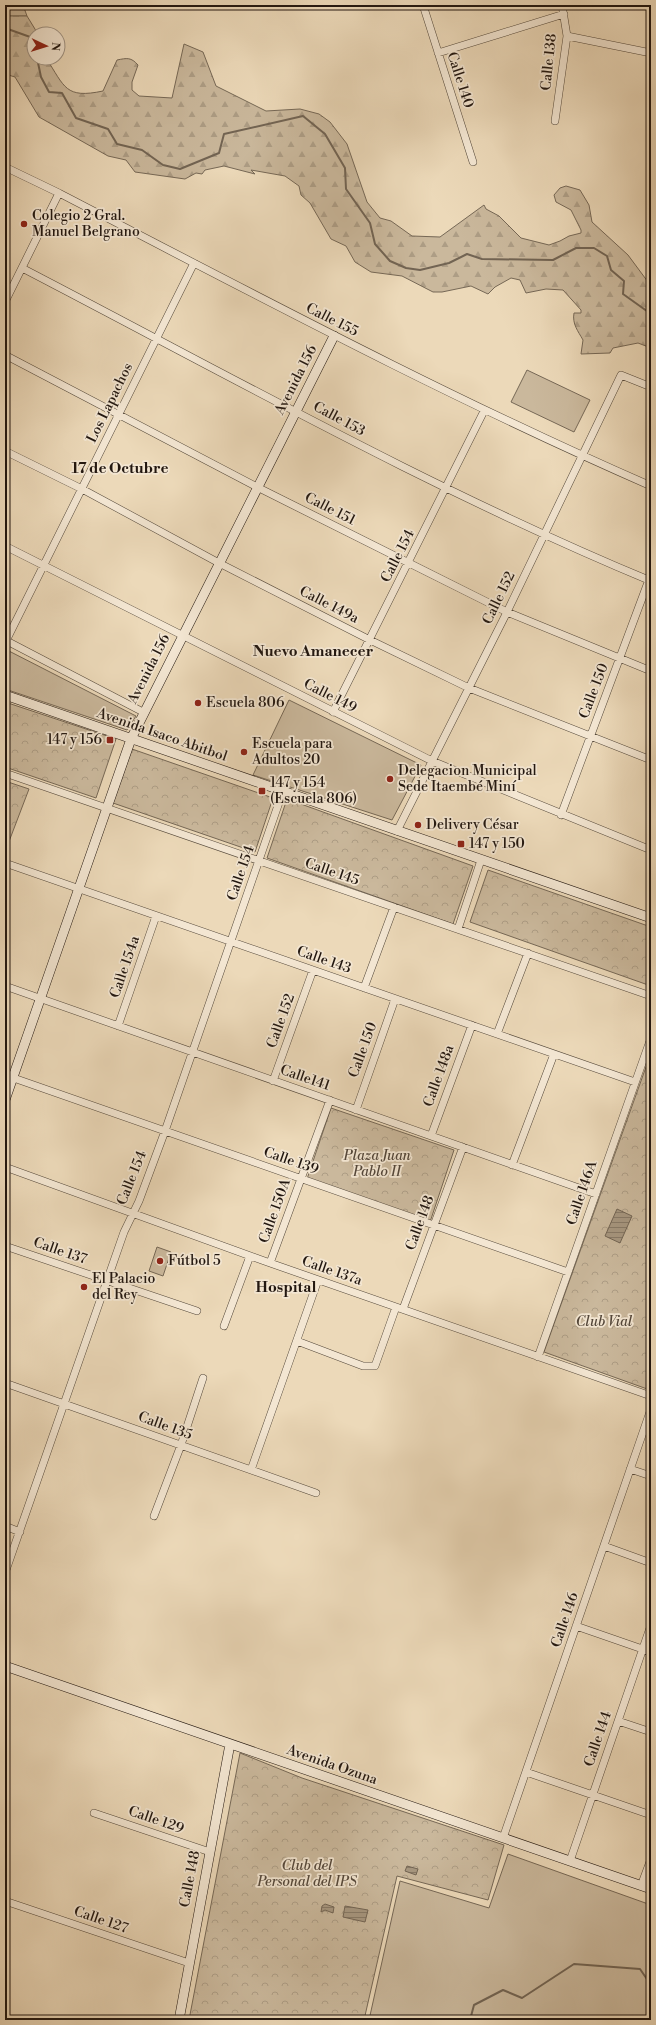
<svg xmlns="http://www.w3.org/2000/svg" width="656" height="2025" font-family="'Libre Bodoni',serif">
  <defs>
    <pattern id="forest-firs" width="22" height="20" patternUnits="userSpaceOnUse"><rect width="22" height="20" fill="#cab89c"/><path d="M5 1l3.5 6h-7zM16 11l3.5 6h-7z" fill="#ad9d85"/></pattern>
    <pattern id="park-crowns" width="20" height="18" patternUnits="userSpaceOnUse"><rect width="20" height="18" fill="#cab89c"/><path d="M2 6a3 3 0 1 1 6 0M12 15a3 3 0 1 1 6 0" fill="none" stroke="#ad9d85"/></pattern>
    <pattern id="water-rules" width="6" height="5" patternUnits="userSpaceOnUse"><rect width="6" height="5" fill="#a79780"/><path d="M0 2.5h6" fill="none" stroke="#887a67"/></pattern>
  </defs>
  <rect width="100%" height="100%" fill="#ecd9b9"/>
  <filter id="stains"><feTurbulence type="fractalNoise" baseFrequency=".005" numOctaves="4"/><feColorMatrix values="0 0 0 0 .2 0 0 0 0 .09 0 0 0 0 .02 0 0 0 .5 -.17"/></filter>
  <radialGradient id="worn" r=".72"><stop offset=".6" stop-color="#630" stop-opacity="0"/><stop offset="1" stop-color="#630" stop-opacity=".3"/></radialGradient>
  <path fill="#cab89c" stroke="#766856" d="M 5,5 L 23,5 L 27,16 L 5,16 Z
    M 527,370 L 590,400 L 574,432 L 511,402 Z
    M 5,649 L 136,716 L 127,730 L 5,689 Z
    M 289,700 L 421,765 L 392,820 L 253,775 Z
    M 157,1247 L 171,1252 L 163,1276 L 149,1271 Z
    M 508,1854 L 651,1905 L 651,2020 L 369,2020 L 400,1881 L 489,1908 Z"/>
  <path fill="url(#forest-firs)" stroke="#766856" d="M 5,16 L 27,16 L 38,34 L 34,34 L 34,58 L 46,58 C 65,87 65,99 103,91 L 117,60 C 127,58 131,57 138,65 L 132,82 L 132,90 L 139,96 L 172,98 L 184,44 L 203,52 L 216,86 L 266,111 L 300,109 L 319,114 L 330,122 L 347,144 L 367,202 L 380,218 L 391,221 L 412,236 L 440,237 L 484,205 L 486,209 L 499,216 L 521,238 L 549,245 L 560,241 L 569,236 L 581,233 L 581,230 L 571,210 L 556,202 L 554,195 L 560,188 L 566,186 L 580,190 L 589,205 L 592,222 L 628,255 L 651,286 L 651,348 L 638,343 L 613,348 L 610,353 L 581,354 L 583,340 C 578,331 572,324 574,313 L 581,313 L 581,310 L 563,290 L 546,289 L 526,293 L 520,280 L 511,278 L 495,287 L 488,294 L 471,286 L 442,292 L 433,292 L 402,276 L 371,272 L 355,262 L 346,246 L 331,239 L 310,203 L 301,195 L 299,186 L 285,176 L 251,170 L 255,174 L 224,166 L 205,170 L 202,174 L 196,173 L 185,179 L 135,172 L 126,160 L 108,156 L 39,117 L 15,77 L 5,74 Z"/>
  <path fill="url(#park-crowns)" stroke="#766856" d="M 5,702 L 116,739 L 96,798 L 5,767 Z
    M 132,749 L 273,798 L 255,852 L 113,803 Z
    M 5,781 L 29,789 L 5,852 Z
    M 287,799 L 473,866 L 453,924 L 267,858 Z
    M 488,870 L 651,927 L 651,986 L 470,922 Z
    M 651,1053 L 651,1385 L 650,1390 L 544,1352 Z
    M 331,1108 L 454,1150 L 430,1222 L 307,1179 Z
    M 240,1753 L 302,1778 L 504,1845 L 488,1900 L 397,1876 L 364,2020 L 189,2020 Z"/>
  <path fill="url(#water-rules)" stroke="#726453" d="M 617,1209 L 632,1216 L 620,1243 L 605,1236 Z
    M 407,1866 L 418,1869 L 416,1875 L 405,1871 Z
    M 325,1904 L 334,1907 L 333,1913 L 325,1910 L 321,1912 L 322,1906 Z
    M 345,1906 L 368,1910 L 365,1922 L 343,1917 Z"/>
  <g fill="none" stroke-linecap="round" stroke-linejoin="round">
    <path stroke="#726453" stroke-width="2" d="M 5,28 L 33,38 L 34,43
      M 37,58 L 41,77 L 49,92 L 62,93 L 76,118 L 108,129 L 117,144 L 142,150 L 163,165 L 180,169 L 219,153 L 224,134 L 303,116 L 325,134 L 345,168 L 346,189 L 370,223 L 375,244 L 390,261 L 406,268 L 420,270 L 449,263 L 467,254 L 482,259 L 553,260 L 576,248 L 594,248 L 607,256 L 611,270 L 624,281 L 623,294 L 651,314
      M 470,2020 L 474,2005 L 503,1990 L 522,1998 L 574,1964 L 640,1969 L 651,1985"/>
    <g stroke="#54483a" stroke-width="8">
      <path id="street" d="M 423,5 L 473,162
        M 567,36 L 651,53
        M 438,53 L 564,14
        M 555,121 L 567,36 L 562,5
        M 5,167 L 59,193 C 254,294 449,398 651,486
        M 22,268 C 230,376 434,491 651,581
        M 5,302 L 59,193
        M 5,355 L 257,487 L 507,612 L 651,671
        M 5,451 L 82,489 L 219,563 L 370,640 L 469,688 L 651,760
        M 5,546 L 432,761 L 651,850
        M 5,640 L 143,712
        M 6,641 L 194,263
        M 333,712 L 484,411
        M 5,773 L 651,996
        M 561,815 L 650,577
        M 397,831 L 507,612 L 621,375 L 651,387
        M 5,863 L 635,1082
        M 458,929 L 481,860
        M 5,986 L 596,1194
        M 364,988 L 394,907
        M 118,1026 L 156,916
        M 497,1034 L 528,953
        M 5,1075 L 568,1272
        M 273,1081 L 313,970
        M 356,1110 L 395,999
        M 431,1136 L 472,1025
        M 512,1165 L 554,1054
        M 5,1167 L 270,1263 L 651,1396
        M 5,1246 L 197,1311
        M 270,1263 L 330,1100
        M 403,1309 L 463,1147
        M 224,1326 L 250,1256
        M 297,1341 L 363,1366 L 375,1366 L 396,1307
        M 538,1357 L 651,1038
        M 5,1383 L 316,1493
        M 630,1469 L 651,1476
        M 251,1470 L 318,1280
        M 154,1516 L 181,1445 L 203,1378
        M 5,1526 L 20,1532
        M 604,1546 L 651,1563
        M 5,1573 L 124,1232 L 139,1201 L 165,1131 L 283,791
        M 576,1626 L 651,1652
        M 618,1721 L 651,1732
        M 526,1772 L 651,1815
        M 94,1813 L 210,1852
        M 503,1838 L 651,1409
        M 570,1861 L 651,1625
        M 641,1886 L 651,1859
        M 5,1901 L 189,1963"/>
    </g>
    <g stroke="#221710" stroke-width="10">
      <path id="secondary" d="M 5,695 L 651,918
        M 5,1100 L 131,739 L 334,336
        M 5,1666 L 651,1889
        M 179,2020 L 230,1744"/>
    </g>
    <use href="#street" stroke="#f3e6d2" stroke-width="7"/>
    <use href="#secondary" stroke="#f3e6d2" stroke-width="9"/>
  </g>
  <g fill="#8f2418" stroke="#f3e6d2" stroke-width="1.5">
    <circle cx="24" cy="224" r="4"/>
    <circle cx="198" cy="703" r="4"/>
    <rect x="106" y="736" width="8" height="8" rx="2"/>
    <circle cx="244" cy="752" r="4"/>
    <circle cx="390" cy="779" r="4"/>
    <rect x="258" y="787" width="8" height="8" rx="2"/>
    <circle cx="418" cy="825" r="4"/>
    <rect x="457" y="840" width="8" height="8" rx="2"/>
    <circle cx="160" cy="1261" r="4"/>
    <circle cx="84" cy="1287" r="4"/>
  </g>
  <g text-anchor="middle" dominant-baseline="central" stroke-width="3.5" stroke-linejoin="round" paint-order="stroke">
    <g font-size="14" fill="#221710" stroke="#f3e6d2">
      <text transform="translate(549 62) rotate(-84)">Calle 138</text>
      <text transform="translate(460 80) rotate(72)">Calle 140</text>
      <text transform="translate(332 320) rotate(27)">Calle 155</text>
      <text transform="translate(296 380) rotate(-63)">Avenida 156</text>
      <text transform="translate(110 403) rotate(-64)">Los Lapachos</text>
      <text transform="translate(339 419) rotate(28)">Calle 153</text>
      <text transform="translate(330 509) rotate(27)">Calle 151</text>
      <text transform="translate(398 556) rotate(-63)">Calle 154</text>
      <text transform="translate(499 598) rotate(-64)">Calle 152</text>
      <text transform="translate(329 605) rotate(27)">Calle 149a</text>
      <text transform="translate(149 669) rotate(-63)">Avenida 156</text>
      <text transform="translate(594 691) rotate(-69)">Calle 150</text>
      <text transform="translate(330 696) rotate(27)">Calle 149</text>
      <text transform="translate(162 735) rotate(19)">Avenida Isaco Abitbol</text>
      <text transform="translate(332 872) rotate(19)">Calle 145</text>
      <text transform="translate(241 873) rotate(-71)">Calle 154</text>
      <text transform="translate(324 960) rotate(19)">Calle 143</text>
      <text transform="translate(125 967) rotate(-71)">Calle 154a</text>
      <text transform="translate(281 1021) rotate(-70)">Calle 152</text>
      <text transform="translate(363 1050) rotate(-70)">Calle 150</text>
      <text transform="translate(439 1076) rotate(-70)">Calle 148a</text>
      <text transform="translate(305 1078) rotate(19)">Calle141</text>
      <text transform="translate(291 1161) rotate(19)">Calle 139</text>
      <text transform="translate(132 1178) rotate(-68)">Calle 154</text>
      <text transform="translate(582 1193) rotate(-71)">Calle 146A</text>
      <text transform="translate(275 1211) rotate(-70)">Calle 150A</text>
      <text transform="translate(420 1223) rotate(-70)">Calle 148</text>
      <text transform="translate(60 1251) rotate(19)">Calle 137</text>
      <text transform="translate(332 1271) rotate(19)">Calle 137a</text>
      <text transform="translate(165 1426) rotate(20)">Calle 135</text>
      <text transform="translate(565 1620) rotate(-71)">Calle 146</text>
      <text transform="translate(598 1739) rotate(-71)">Calle 144</text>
      <text transform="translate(332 1765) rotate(19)">Avenida Ozuna</text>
      <text transform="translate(156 1820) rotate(19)">Calle 129</text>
      <text transform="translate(190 1879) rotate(-79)">Calle 148</text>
      <text transform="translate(101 1920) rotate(19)">Calle 127</text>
    </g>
    <g font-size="14" fill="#221710" stroke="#f3e6d2" text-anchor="start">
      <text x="32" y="216">Colegio 2 Gral.<tspan x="32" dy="16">Manuel Belgrano</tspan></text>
      <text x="206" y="703">Escuela 806</text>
      <text x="102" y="740" text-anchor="end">147 y 156</text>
      <text x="252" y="744">Escuela para<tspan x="252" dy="16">Adultos 20</tspan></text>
      <text x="398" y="771">Delegacion Municipal<tspan x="398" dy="16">Sede Itaembé Miní</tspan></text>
      <text x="270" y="783">147 y 154<tspan x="270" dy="16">(Escuela 806)</tspan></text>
      <text x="426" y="825">Delivery César</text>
      <text x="469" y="844">147 y 150</text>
      <text x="168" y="1261">Fútbol 5</text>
      <text x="92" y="1279">El Palacio<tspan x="92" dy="16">del Rey</tspan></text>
    </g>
    <g font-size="14" font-style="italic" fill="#54473a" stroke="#f3e6d2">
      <text x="377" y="1156">Plaza Juan<tspan x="377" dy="16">Pablo II</tspan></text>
      <text x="604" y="1322">Club Vial</text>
      <text x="307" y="1866">Club del<tspan x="307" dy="16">Personal del IPS</tspan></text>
    </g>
    <g font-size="15" font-weight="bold" fill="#221710" stroke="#f3e6d2">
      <text x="120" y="468">17 de Octubre</text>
      <text x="313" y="651">Nuevo Amanecer</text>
      <text x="286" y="1287">Hospital</text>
    </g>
  </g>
  <rect width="656" height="2025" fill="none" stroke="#ecd9b9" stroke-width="20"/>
  <rect x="6" y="6" width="644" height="2013" fill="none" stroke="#221710" stroke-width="2"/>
  <rect x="10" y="10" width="636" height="2005" fill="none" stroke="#221710"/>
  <g transform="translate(46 46) rotate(94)"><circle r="19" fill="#f3e6d2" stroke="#9f9384"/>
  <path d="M0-3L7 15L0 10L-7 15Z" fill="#8f2418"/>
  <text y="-6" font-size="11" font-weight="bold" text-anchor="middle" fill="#221710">N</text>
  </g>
  <rect width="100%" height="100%" filter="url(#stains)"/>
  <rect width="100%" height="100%" fill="url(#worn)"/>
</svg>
